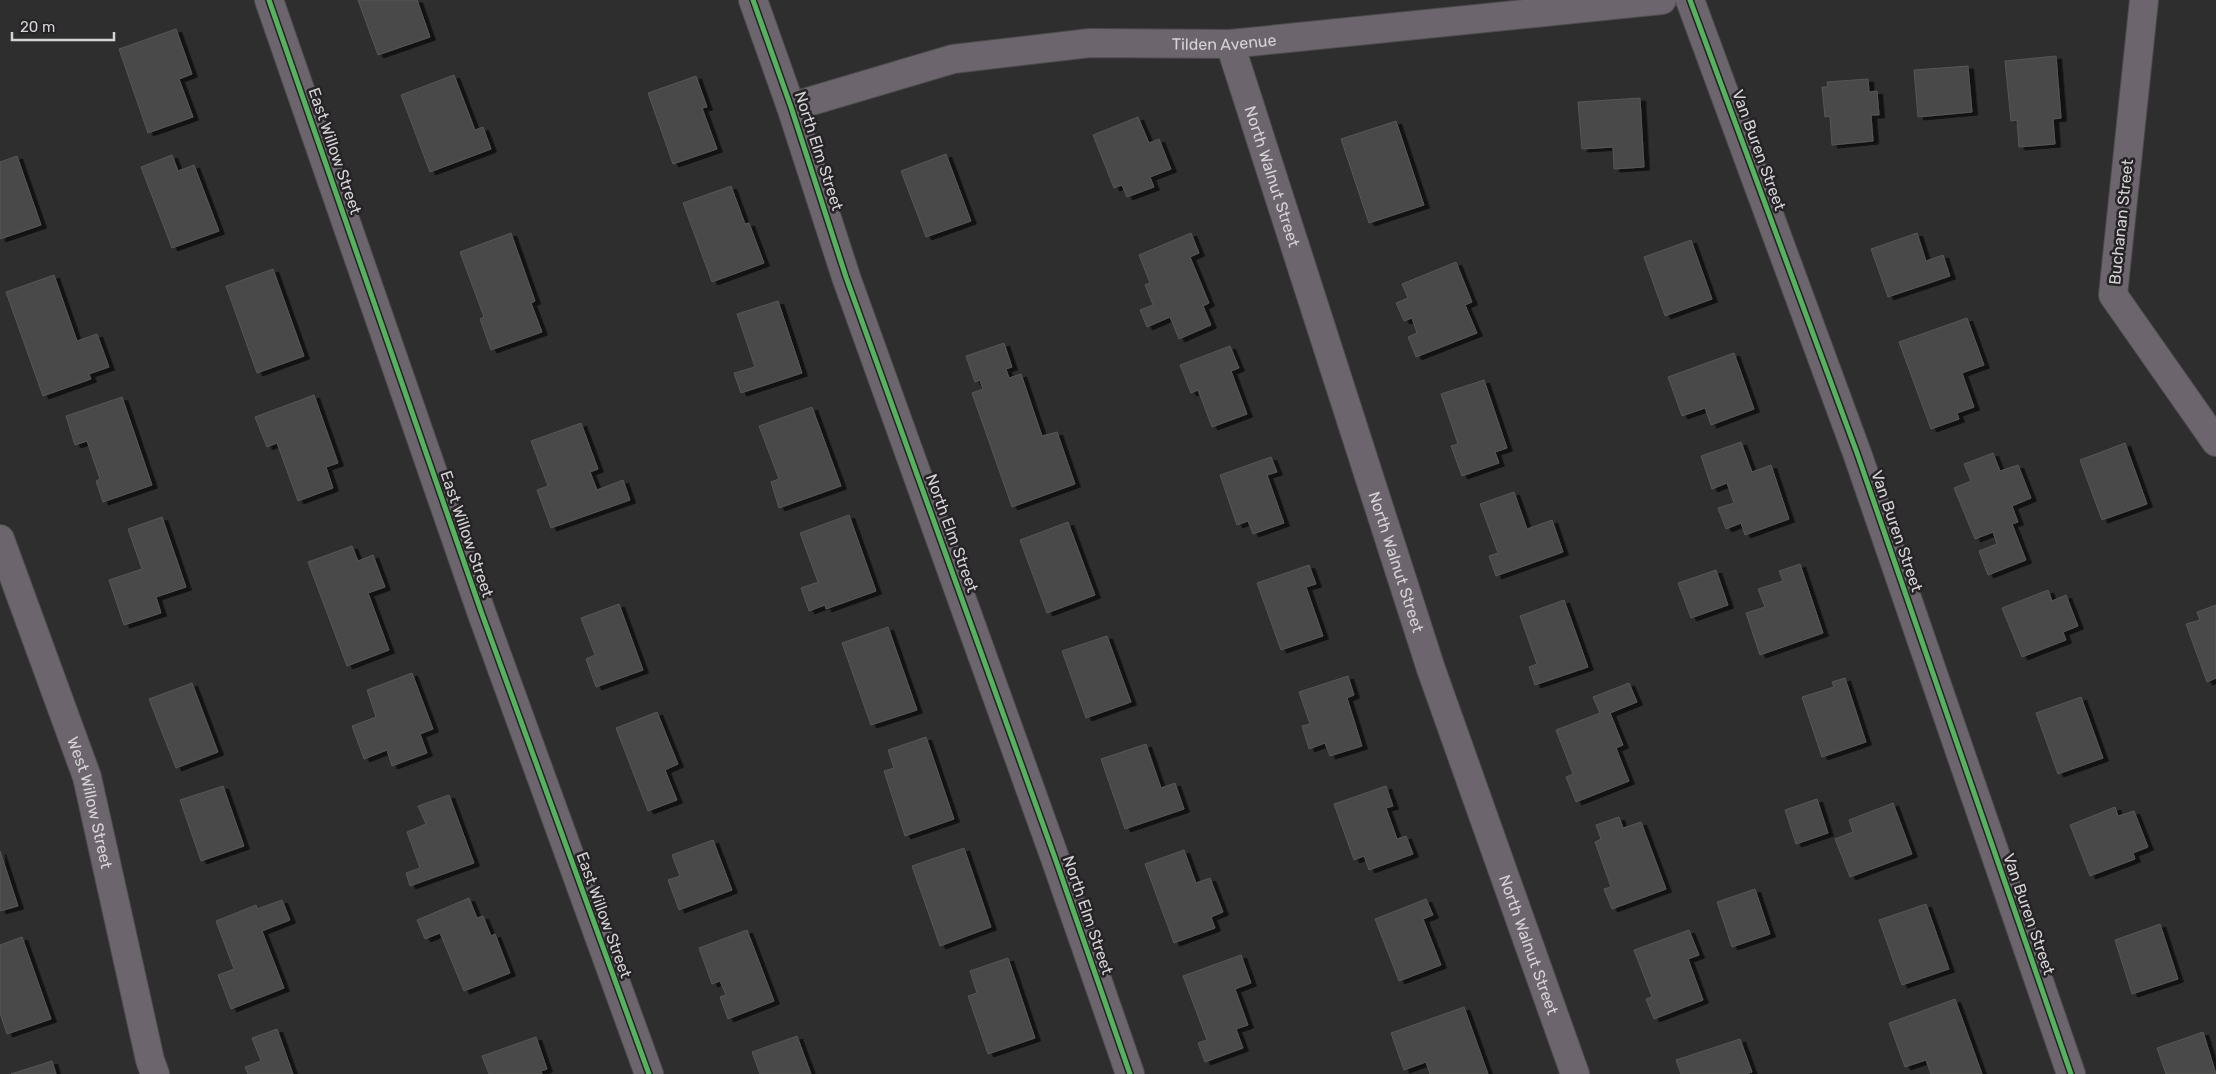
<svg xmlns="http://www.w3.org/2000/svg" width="2216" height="1074" font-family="Rubik,sans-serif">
  <defs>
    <filter id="shadow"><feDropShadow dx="5.5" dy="3" stdDeviation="0" flood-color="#0009"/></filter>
  </defs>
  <rect width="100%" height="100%" fill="#2f2e2f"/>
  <path fill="#4a4849" stroke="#575655" filter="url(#shadow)" d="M 358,0 L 417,0 L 430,37 L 378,55 Z
    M 176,29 L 192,74 L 179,79 L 193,117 L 148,133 L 119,49 Z
    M 2056,56 L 2061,118 L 2053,119 L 2055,144 L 2019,147 L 2017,120 L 2011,121 L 2005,61 Z
    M 1968,66 L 1972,112 L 1918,117 L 1914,70 Z
    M 454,75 L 475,130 L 483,127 L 491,149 L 430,172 L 401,95 Z
    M 696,76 L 707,107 L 702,108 L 717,149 L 673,164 L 648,93 Z
    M 1868,79 L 1869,92 L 1877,91 L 1879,115 L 1871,115 L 1873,141 L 1832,145 L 1830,116 L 1825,117 L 1822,87 L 1828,87 L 1827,82 Z
    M 1640,98 L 1644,167 L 1614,169 L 1613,147 L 1582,149 L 1578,102 Z
    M 1138,117 L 1149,143 L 1159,139 L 1171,169 L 1150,177 L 1154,187 L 1127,197 L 1122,185 L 1114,188 L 1093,135 Z
    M 1396,121 L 1424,205 L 1369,223 L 1341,139 Z
    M 946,154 L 971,221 L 926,237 L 901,171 Z
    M 172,155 L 178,171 L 194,165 L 219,231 L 172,248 L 141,167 Z
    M 17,156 L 41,225 L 0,239 L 0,162 Z
    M 731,186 L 745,224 L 749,223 L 764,263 L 712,282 L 683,203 Z
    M 511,233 L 535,301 L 531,303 L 542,332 L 491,350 L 480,319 L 484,317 L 460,252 Z
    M 1191,233 L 1199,253 L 1190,257 L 1209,303 L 1203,306 L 1211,325 L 1179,339 L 1170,317 L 1147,327 L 1140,310 L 1153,305 L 1145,285 L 1150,283 L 1139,255 Z
    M 1917,233 L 1926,261 L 1943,255 L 1950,276 L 1888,297 L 1871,249 Z
    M 1691,240 L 1712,299 L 1665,316 L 1644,257 Z
    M 1456,262 L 1472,302 L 1465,305 L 1477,333 L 1416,357 L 1408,337 L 1417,333 L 1412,318 L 1404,321 L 1396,303 L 1408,298 L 1402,284 Z
    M 273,269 L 304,356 L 257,373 L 226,286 Z
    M 54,275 L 77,341 L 97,334 L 109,367 L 89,374 L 91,379 L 43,396 L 6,292 Z
    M 778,301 L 802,373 L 741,393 L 734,373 L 755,367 L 737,314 Z
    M 1967,318 L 1984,365 L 1962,373 L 1974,407 L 1957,413 L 1959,419 L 1931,429 L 1899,342 Z
    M 1004,343 L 1012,367 L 1006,369 L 1009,378 L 1021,374 L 1042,436 L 1057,432 L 1075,484 L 1012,507 L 972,393 L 983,389 L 980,380 L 975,382 L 966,356 Z
    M 1230,346 L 1239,368 L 1231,371 L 1247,414 L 1212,427 L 1198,390 L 1191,393 L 1180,365 Z
    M 1734,353 L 1754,409 L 1711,425 L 1705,408 L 1682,416 L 1668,377 Z
    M 1484,380 L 1507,448 L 1495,452 L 1499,463 L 1462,476 L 1451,446 L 1458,444 L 1441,394 Z
    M 314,395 L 338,463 L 326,467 L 333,488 L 298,501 L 277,443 L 267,447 L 255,417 Z
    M 122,397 L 152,485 L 103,502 L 96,481 L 100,479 L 87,441 L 75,445 L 66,416 Z
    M 812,407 L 841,486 L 779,508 L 771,482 L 779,479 L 759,426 Z
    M 581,423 L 598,469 L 590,472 L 597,490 L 623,480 L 630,500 L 551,528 L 537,490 L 548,486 L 531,441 Z
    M 1741,442 L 1752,472 L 1771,465 L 1789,519 L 1745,535 L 1741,523 L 1726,529 L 1718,508 L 1734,503 L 1727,483 L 1712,489 L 1701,456 Z
    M 2125,443 L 2147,504 L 2102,520 L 2080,460 Z
    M 1993,453 L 2000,471 L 2018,465 L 2031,498 L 2012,506 L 2018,522 L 2012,524 L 2026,560 L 1988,575 L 1979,551 L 1997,544 L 1993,532 L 1975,539 L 1954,488 L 1971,481 L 1964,464 Z
    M 1271,457 L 1277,472 L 1267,475 L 1284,523 L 1253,534 L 1248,521 L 1237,525 L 1220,475 Z
    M 1514,492 L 1527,529 L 1552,520 L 1563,552 L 1496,576 L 1489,556 L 1498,553 L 1480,504 Z
    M 849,515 L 876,591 L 826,609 L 825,605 L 809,611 L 801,588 L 818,582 L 800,533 Z
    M 162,517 L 186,587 L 156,597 L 161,613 L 124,625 L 109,580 L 142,569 L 128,529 Z
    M 1068,522 L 1095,595 L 1047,613 L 1020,540 Z
    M 352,546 L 358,561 L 373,555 L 385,587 L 368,593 L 389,650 L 347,666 L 308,562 Z
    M 1800,564 L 1823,633 L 1760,655 L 1746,613 L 1765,607 L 1758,589 L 1783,581 L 1779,571 Z
    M 1309,565 L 1316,584 L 1306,587 L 1323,636 L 1281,650 L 1257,583 Z
    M 1716,570 L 1728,605 L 1691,618 L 1678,583 Z
    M 2048,590 L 2052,601 L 2066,595 L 2078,626 L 2063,632 L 2066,640 L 2022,657 L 2002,608 Z
    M 1564,600 L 1588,667 L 1535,685 L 1529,667 L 1537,664 L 1520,616 Z
    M 619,604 L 643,670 L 596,687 L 586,659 L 595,655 L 581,618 Z
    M 2216,605 L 2216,678 L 2207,682 L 2186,624 L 2200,620 L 2197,612 Z
    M 888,627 L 917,710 L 871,725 L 842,643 Z
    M 1107,636 L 1131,702 L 1086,718 L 1062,651 Z
    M 412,673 L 433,729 L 420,734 L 427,753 L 392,766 L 387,750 L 364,759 L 352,726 L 376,717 L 367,690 Z
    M 1348,676 L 1354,695 L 1347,698 L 1362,746 L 1330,756 L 1325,743 L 1309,749 L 1302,726 L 1310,724 L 1299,692 Z
    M 1845,678 L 1866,742 L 1822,757 L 1802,697 L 1834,687 L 1832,682 Z
    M 192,683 L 218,752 L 176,768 L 149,699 Z
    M 1629,683 L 1637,702 L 1610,713 L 1623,745 L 1616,748 L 1629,781 L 1576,802 L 1566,777 L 1573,774 L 1556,730 L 1600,713 L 1593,697 Z
    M 2081,697 L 2103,758 L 2058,774 L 2036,713 Z
    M 657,712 L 678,764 L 665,770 L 677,800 L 648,811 L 616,728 Z
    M 926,737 L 954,819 L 905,836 L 884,771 L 894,768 L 888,750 Z
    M 1146,744 L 1161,788 L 1175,783 L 1184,809 L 1125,829 L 1101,759 Z
    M 223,786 L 244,846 L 201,861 L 180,800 Z
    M 1386,786 L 1393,806 L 1386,808 L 1397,839 L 1406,836 L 1413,854 L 1369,870 L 1364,856 L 1354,860 L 1334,804 Z
    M 449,795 L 474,863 L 410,886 L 406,873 L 420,868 L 407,832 L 426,824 L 418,806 Z
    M 1817,799 L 1828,833 L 1796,844 L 1785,810 Z
    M 1893,803 L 1912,854 L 1850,877 L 1835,839 L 1853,832 L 1849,820 Z
    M 2115,807 L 2118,816 L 2134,811 L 2148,847 L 2133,853 L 2135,859 L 2090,876 L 2070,825 Z
    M 1619,817 L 1623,828 L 1641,822 L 1666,889 L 1612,909 L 1604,889 L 1611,887 L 1595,842 L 1601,839 L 1596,825 Z
    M 713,840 L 732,890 L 679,910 L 668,880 L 680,876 L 672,855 Z
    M 964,848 L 991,927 L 940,946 L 912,866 Z
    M 1184,850 L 1196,883 L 1210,878 L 1223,912 L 1211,917 L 1215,928 L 1174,943 L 1145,864 Z
    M 0,851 L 18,906 L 0,911 Z
    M 1755,889 L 1770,934 L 1732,947 L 1717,902 Z
    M 469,898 L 477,918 L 483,916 L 491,936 L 495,934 L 510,973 L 464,991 L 440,933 L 425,939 L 417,920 Z
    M 1426,899 L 1433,915 L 1423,919 L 1441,965 L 1399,981 L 1375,919 Z
    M 282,900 L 290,920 L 262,931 L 284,988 L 231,1009 L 218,975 L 234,969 L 216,921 L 256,905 L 257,909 Z
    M 1926,904 L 1949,969 L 1902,985 L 1879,920 Z
    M 2160,924 L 2178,979 L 2132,994 L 2115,940 Z
    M 747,930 L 774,1001 L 728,1019 L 720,997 L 726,995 L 720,981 L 712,984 L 699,948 Z
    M 1689,930 L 1699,955 L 1688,959 L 1703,1000 L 1654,1019 L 1646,999 L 1652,997 L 1634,950 Z
    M 22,937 L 51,1019 L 7,1034 L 0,1013 L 0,945 Z
    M 1241,955 L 1251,983 L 1235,989 L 1248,1025 L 1236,1029 L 1243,1048 L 1205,1062 L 1198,1043 L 1207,1040 L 1183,976 Z
    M 1008,958 L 1035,1038 L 988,1054 L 968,996 L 977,993 L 970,971 Z
    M 1955,999 L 1982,1074 L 1931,1074 L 1926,1060 L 1905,1067 L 1889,1023 Z
    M 1464,1007 L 1488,1074 L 1430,1074 L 1426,1062 L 1404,1070 L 1391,1033 Z
    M 277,1029 L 293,1074 L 248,1074 L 245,1067 L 261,1061 L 252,1038 Z
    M 2203,1032 L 2216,1074 L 2166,1074 L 2157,1048 Z
    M 797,1036 L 811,1074 L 760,1074 L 752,1052 Z
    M 536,1037 L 547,1069 L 541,1071 L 542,1074 L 489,1074 L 482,1056 Z
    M 1740,1039 L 1752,1072 L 1746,1074 L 1681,1074 L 1676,1060 Z
    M 52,1061 L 56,1074 L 11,1074 Z"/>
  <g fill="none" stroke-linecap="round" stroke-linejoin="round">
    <g stroke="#4d4c4d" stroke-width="30">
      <g id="street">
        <path d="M 269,0 L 482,614 L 649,1074"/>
        <path d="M 753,0 L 791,107 L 846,277 L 1055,858 L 1130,1074"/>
        <path d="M 1690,0 L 1857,453 L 2071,1074"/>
        <path d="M 2144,0 L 2113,295 L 2216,442"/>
        <path id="s1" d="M 1230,44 L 1431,669 L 1575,1074"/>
        <path id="s2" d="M 791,107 L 953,59 L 1090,43 L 1230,44 L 1662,0"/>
        <path id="s3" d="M 0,539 L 87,777 L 150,1060 L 155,1074"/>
      </g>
    </g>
    <use href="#street" stroke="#6d656e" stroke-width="28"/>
    <g stroke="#262326" stroke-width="8">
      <path id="cycleway" d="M 269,0 L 482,614 L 649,1074
        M 753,0 L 791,107 L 846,277 L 1055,858 L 1130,1074
        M 1690,0 L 1857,453 L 2071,1074"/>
    </g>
    <use href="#cycleway" stroke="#56b35d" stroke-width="5"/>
  </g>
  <g text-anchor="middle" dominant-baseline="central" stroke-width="5" stroke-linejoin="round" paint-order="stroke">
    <g font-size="16" fill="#d5d3d5" stroke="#262326">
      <text stroke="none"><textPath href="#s2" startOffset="441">Tilden Avenue</textPath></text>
      <text transform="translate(1759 150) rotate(70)">Van Buren Street</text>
      <text transform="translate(335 151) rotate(71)">East Willow Street</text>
      <text transform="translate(819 151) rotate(72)">North Elm Street</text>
      <text stroke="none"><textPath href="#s1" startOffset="139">North Walnut Street</textPath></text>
      <text transform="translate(2121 222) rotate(-84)">Buchanan Street</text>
      <text transform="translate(1897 531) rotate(71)">Van Buren Street</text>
      <text transform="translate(952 533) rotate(70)">North Elm Street</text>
      <text transform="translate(467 534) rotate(71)">East Willow Street</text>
      <text stroke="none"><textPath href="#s1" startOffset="544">North Walnut Street</textPath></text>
      <text stroke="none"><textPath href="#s3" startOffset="279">West Willow Street</textPath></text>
      <text transform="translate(2029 914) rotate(71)">Van Buren Street</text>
      <text transform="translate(604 915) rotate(70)">East Willow Street</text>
      <text transform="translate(1088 915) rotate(71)">North Elm Street</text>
      <text stroke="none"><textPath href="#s1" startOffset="949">North Walnut Street</textPath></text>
    </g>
  </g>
  <path d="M12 32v8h102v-8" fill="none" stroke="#d5d3d5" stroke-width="2.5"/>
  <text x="20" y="32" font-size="15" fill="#d5d3d5" stroke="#262326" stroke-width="4" paint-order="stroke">20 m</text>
</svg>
